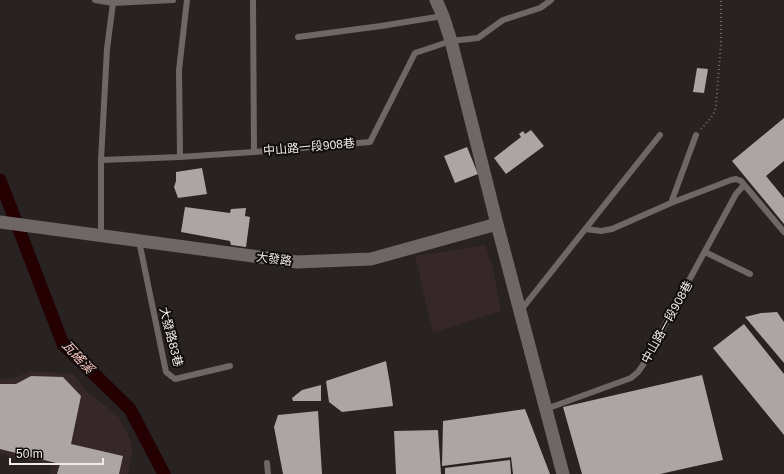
<svg xmlns="http://www.w3.org/2000/svg" width="784" height="474" font-family="Arial,'Noto Sans TC',sans-serif">
  <rect width="100%" height="100%" fill="#292222"/>
  <path fill="#362828" d="M 485,245 L 493,269 L 501,311 L 433,333 L 415,256 Z
    M 31,371 L 73,374 L 87,392 L 118,416 L 127,432 L 132,445 L 132,453 L 128,474 L 50,474 L 51,465 L 0,454 L 0,379 L 14,378 Z"/>
  <g fill="none" stroke-linecap="round" stroke-linejoin="round">
    <path stroke="#240002" stroke-width="13" d="M 0,180 L 63,344 L 130,409 L 164,474"/>
  </g>
  <path fill="#ada4a4" d="M 697,68 L 708,69 L 704,93 L 693,92 Z
    M 784,118 L 784,161 L 766,176 L 784,198 L 784,224 L 732,161 Z
    M 531,130 L 544,146 L 506,174 L 494,158 L 521,137 L 519,134 L 523,131 L 525,134 Z
    M 467,147 L 478,174 L 455,183 L 444,156 Z
    M 202,168 L 207,194 L 178,198 L 174,187 L 176,181 L 176,172 Z
    M 185,207 L 230,213 L 231,209 L 246,208 L 245,216 L 250,217 L 246,247 L 231,245 L 230,241 L 181,232 Z
    M 777,312 L 784,322 L 784,363 L 745,317 L 761,313 Z
    M 744,324 L 784,374 L 784,435 L 713,348 Z
    M 386,361 L 390,384 L 393,406 L 342,412 L 329,402 L 326,381 Z
    M 702,375 L 723,460 L 660,474 L 582,474 L 563,407 Z
    M 31,376 L 63,377 L 81,396 L 71,444 L 123,456 L 119,474 L 57,474 L 60,464 L 0,449 L 0,384 L 16,384 Z
    M 321,385 L 321,401 L 293,401 L 292,398 L 302,390 Z
    M 525,409 L 550,474 L 513,474 L 511,457 L 442,466 L 443,421 Z
    M 318,411 L 322,474 L 283,474 L 274,427 L 278,415 Z
    M 438,430 L 441,474 L 396,474 L 394,431 Z
    M 510,460 L 511,474 L 445,474 L 445,468 Z"/>
  <g fill="none" stroke-linecap="round" stroke-linejoin="round">
    <path stroke="#736d6d" stroke-width="2" stroke-dasharray="1 3" stroke-linecap="butt" d="M 701,129 C 707,122 715,115 716,106 L 721,42 L 721,0"/>
    <path stroke="#6f6766" stroke-width="6" d="M 95,0 L 113,3 L 173,0
      M 253,0 L 254,152
      M 298,37 L 381,26 L 443,16
      M 180,157 L 179,70 L 187,0
      M 101,160 L 180,157 L 254,152 L 370,142 L 415,53 L 451,41 L 478,38 L 503,20 L 540,8 L 543,6 L 551,0
      M 671,203 L 731,180 L 736,179 L 741,181 L 784,232
      M 585,229 L 601,231 L 612,229 L 671,203 L 696,135
      M 101,236 L 101,160 L 107,49 L 113,3
      M 139,241 L 166,372 L 175,379 L 230,366
      M 705,252 L 750,274
      M 521,310 L 660,135
      M 546,409 L 631,378 L 638,372 L 643,365 L 736,194 L 744,185
      M 267,463 L 268,474"/>
    <path stroke="#6f6766" stroke-width="13" d="M 436,0 L 443,16 L 451,41 L 497,224 L 563,474
      M 0,222 L 297,262 L 371,259 L 497,224"/>
  </g>
  <g text-anchor="middle" dominant-baseline="central" stroke-width="4" stroke-linejoin="round" paint-order="stroke">
    <g font-size="12" fill="#f0ebeb" stroke="#100d0c">
      <text transform="translate(309 147) rotate(-5)">中山路一段908巷</text>
      <text transform="translate(274 259) rotate(7)">大發路</text>
      <text transform="translate(667 322) rotate(-61)">中山路一段908巷</text>
      <text transform="translate(171 337) rotate(76)">大發路83巷</text>
    </g>
    <g font-size="13" font-style="italic" fill="#fac6c4" stroke="#100d0c">
      <text transform="translate(78 357) rotate(47)">瓦磘溪</text>
    </g>
  </g>
  <path d="M10 458v6h93v-6" fill="none" stroke="#f0ebeb" stroke-width="2"/>
  <text x="16" y="458" font-size="12" fill="#f0ebeb" stroke="#100d0c" stroke-width="3" paint-order="stroke">50 m</text>
</svg>
